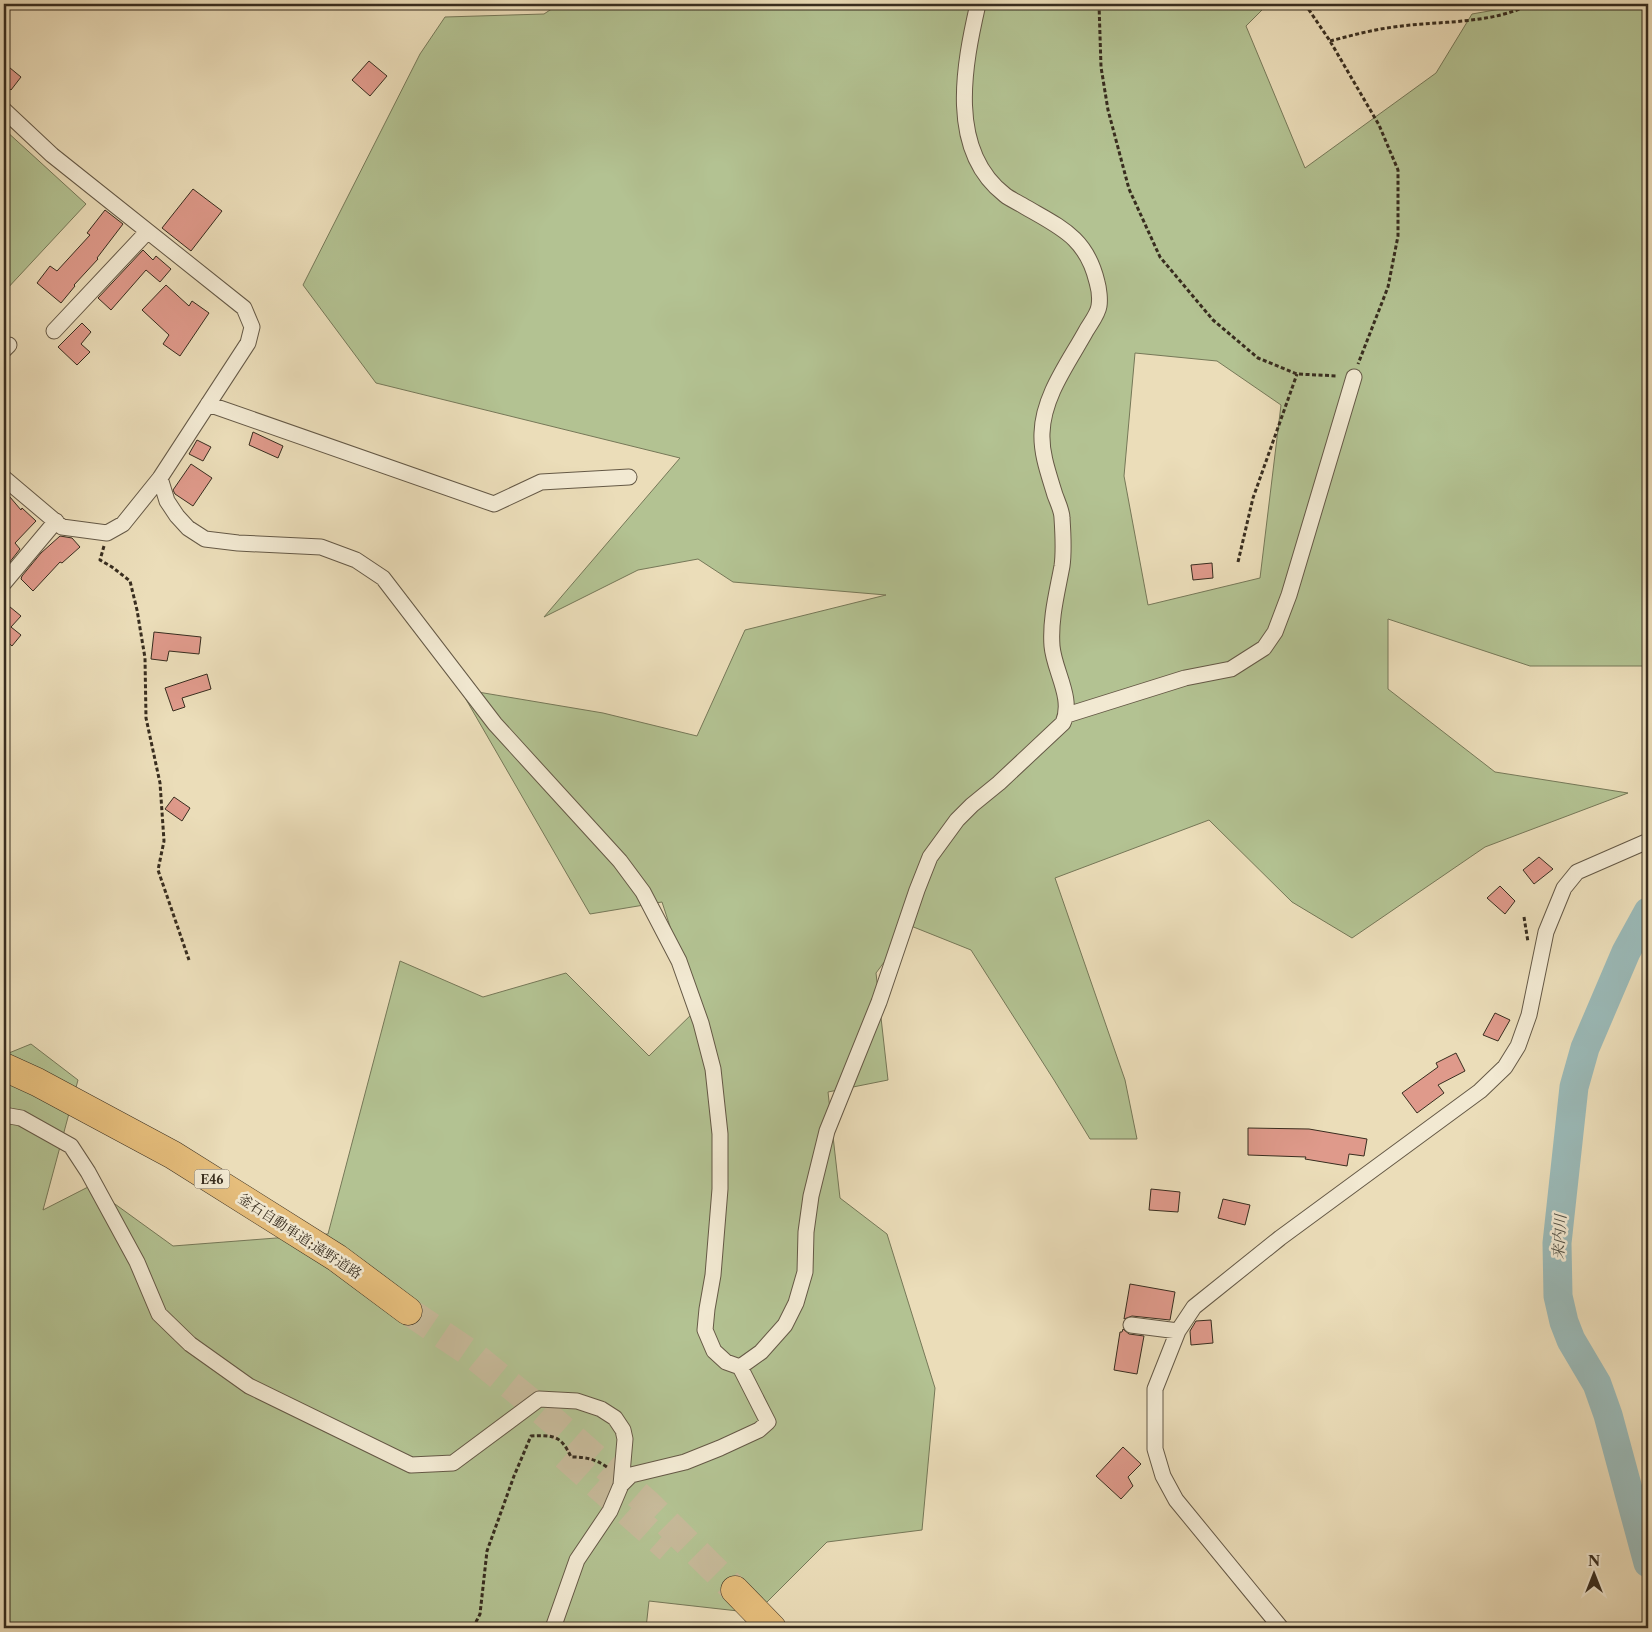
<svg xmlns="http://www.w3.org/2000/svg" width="1652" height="1632" font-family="'Libre Caslon Text','Noto Serif JP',serif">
  <rect width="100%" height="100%" fill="#ebddb9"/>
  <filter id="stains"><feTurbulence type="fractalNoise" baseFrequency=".004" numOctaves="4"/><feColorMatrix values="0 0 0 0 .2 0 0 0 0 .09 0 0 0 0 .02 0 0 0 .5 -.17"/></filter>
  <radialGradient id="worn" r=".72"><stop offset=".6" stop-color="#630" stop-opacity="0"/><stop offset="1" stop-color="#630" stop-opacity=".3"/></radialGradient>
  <path fill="#b3c292" stroke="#767858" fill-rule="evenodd" d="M 559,4 L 1268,4 L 1246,26 L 1305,168 L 1436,73 L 1472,14 L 1529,4 L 1648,4 L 1648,666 L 1530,666 L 1388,619 L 1388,689 L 1495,772 L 1628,793 L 1485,847 L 1352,938 L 1292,902 L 1209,820 L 1055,878 L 1125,1080 L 1137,1139 L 1090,1139 L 1054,1080 L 971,950 L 911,926 L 876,973 L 888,1080 L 828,1092 L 840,1198 L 887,1234 L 935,1388 L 922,1530 L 827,1542 L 756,1613 L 649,1601 L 646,1628 L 4,1628 L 4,1055 L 31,1044 L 78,1080 L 43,1210 L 90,1186 L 173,1246 L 328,1234 L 400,961 L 483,997 L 566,973 L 649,1056 L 697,1009 L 662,902 L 590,914 L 460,689 L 603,713 L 697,736 L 745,630 L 886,595 L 733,582 L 698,559 L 638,570 L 544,617 L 680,458 L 376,383 L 303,285 L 420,54 L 445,17 L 544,14 ZM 1135,353 L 1217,361 L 1281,405 L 1260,578 L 1148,605 L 1124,476 Z
    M 5,130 L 86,204 L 5,291 L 4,290 Z"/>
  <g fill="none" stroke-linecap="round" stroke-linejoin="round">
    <path stroke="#9bbab8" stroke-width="29" d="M 1648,912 L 1626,952 L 1585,1048 L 1574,1087 L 1557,1243 L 1558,1296 L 1564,1322 L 1571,1340 L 1597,1384 L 1608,1415 L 1648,1563"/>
  </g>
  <path fill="#df9a8b" stroke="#382d1f" d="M 369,61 L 387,76 L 370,96 L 352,80 Z
    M 4,63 L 21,77 L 11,90 L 4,84 Z
    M 193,189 L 222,211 L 191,251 L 162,228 Z
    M 105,210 L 123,224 L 97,258 L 98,259 L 74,285 L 75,286 L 61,303 L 37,283 L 50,266 L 57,271 L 90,235 L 87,233 Z
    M 143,250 L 153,260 L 156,256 L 171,269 L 160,282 L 146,270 L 111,310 L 98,298 Z
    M 166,285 L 189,306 L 192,301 L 209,313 L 180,356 L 163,344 L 169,335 L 142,310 Z
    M 82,323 L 91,332 L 81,344 L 90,352 L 77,365 L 58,347 Z
    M 253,432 L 283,446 L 278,458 L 249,445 Z
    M 197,440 L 211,447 L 203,461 L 189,454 Z
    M 191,464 L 212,478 L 193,506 L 175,494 L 173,490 Z
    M 4,490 L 21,510 L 22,508 L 36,521 L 15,543 L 20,549 L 9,563 L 4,558 Z
    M 60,536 L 72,538 L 80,547 L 62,563 L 60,562 L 33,591 L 21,579 L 22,576 L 41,553 Z
    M 1212,563 L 1213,578 L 1193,580 L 1191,565 Z
    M 4,602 L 21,616 L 11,627 L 21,635 L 12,646 L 4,639 Z
    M 154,632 L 201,637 L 199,654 L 169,651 L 167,661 L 151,659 Z
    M 207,674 L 211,689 L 182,698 L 185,707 L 173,711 L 165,688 Z
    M 174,797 L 190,808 L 182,821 L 165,809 Z
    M 1539,857 L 1553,869 L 1534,884 L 1523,870 Z
    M 1500,886 L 1515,901 L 1505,914 L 1487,898 Z
    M 1495,1013 L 1510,1020 L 1498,1041 L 1483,1035 Z
    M 1456,1053 L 1465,1071 L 1438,1085 L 1444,1093 L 1417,1113 L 1402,1093 L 1438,1067 L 1436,1063 Z
    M 1248,1128 L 1309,1129 L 1367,1139 L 1364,1156 L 1349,1154 L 1347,1166 L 1305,1159 L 1306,1157 L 1248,1155 Z
    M 1151,1189 L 1180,1192 L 1178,1212 L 1149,1210 Z
    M 1223,1199 L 1250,1205 L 1245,1225 L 1218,1218 Z
    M 1130,1284 L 1175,1292 L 1170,1320 L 1132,1316 L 1124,1319 Z
    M 1211,1320 L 1213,1343 L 1191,1345 L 1190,1331 L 1196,1321 Z
    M 1123,1329 L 1129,1334 L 1144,1336 L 1137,1374 L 1114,1370 L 1120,1332 L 1122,1332 Z
    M 1123,1447 L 1141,1464 L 1128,1477 L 1133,1486 L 1121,1499 L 1096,1476 Z"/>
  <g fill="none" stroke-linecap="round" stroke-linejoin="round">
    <path stroke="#c7ba9a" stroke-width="28" stroke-dasharray="28 14" stroke-linecap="butt" d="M 408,1311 L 473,1355 L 542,1411 L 647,1503 L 735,1590
      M 565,1456 L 669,1549"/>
    <g stroke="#655946" stroke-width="17">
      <path id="street" d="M 4,110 L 52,155 L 244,308 L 252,327 L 248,343 L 160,478 L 123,524 L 107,533 L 62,527 L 4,478
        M 54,331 L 147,232
        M 4,350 L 9,345
        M 208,404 L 494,504 L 541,482 L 629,477
        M 160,478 L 167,501 L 177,516 L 188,528 L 205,539 L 238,543 L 321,547 L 356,560 L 383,578 L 495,724 L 620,861 L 643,892 L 679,961 L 701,1023 L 713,1069 L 720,1134 L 720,1189 L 713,1275 L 707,1309 L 705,1330 L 714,1351 L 726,1362 L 740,1367 L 768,1422 L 759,1430 L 720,1448 L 685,1462 L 631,1475 L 621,1485
        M 4,583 L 56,521
        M 1067,715 L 1185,678 L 1231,669 L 1264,648 L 1275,632 L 1289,595 L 1354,377
        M 4,1115 L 21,1118 L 71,1146 L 88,1172 L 137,1262 L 159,1314 L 190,1344 L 249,1386 L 411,1465 L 453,1463 L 539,1399 L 577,1401 L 601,1409 L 615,1418 L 623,1430 L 625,1439 L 621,1485 L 610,1511 L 577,1560 L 553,1628
        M 1131,1325 L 1178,1331
        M 740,1367 L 761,1352 L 785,1325 L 796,1303 L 805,1272 L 806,1232 L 811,1196 L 827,1131 L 879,1002 L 917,890 L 930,857 L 957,820 L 972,805 L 999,783 L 1063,723 C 1074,698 1054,671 1052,646 C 1050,619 1057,593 1062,566 C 1064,552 1063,533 1062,518 C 1062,511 1058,503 1055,495 C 1049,475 1041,454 1042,433 C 1043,396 1069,362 1086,331 C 1090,324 1098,314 1099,306 C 1100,300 1099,289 1097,282 C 1086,236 1059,227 1022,205 C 1017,202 1010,199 1005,195 C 947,150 964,65 978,4
        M 1281,1628 L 1176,1500 L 1163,1476 L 1155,1449 L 1155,1389 L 1178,1331 L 1194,1307 L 1280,1238 L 1480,1091 L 1505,1067 L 1518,1046 L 1529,1015 L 1546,932 L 1564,888 L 1577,872 L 1648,841"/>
    </g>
    <g stroke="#382d1f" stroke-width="29">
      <path id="highway" d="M 4,1067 L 37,1082 L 173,1155 L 337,1258 L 408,1311
        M 735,1590 L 772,1628"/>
    </g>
    <path stroke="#382d1f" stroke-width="3" stroke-dasharray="4 2.5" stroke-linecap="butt" d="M 1099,4 L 1101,67 L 1108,110 L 1129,189 L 1160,257 L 1213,320 L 1258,358 L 1297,374 L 1338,376
      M 1305,4 L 1330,41 L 1379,125 L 1398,170 L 1398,236 L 1388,287 L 1358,364
      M 1330,41 C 1349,36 1368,31 1387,28 C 1434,20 1487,26 1531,4
      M 104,546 L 100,560 L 112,567 L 130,581 L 137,610 L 145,658 L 146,718 L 160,783 L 164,841 L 158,870 L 189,960
      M 1238,562 L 1253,498 L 1297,374
      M 1524,917 L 1528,942
      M 473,1628 L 480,1614 L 487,1551 L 514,1476 L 531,1436 C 553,1435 561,1435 571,1457 C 586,1457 595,1459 607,1467"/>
    <use href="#street" stroke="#f2e9d2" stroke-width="15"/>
    <use href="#highway" stroke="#e6be7c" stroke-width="28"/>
  </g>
  <g text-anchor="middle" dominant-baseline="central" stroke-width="5" stroke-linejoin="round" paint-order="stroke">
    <rect fill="#f2e9d2" stroke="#706555" stroke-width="1" x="194.5" y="1169.5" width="35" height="19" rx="4"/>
    <g font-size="12" font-weight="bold" fill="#382d1f">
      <text x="212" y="1179">E46</text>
    </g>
    <g font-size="14" fill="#382d1f" stroke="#f2e9d2">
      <text transform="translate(300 1236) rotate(33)">釜石自動車道;遠野道路</text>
    </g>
    <g font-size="15" font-style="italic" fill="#515045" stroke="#f2e9d2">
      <text transform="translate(1559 1237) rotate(-87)">来内川</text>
    </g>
  </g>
  <rect width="1652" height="1632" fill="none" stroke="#ebddb9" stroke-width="20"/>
  <rect x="5" y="5" width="1642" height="1622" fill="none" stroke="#382d1f" stroke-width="2.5"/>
  <rect x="10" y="10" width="1632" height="1612" fill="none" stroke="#382d1f"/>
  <g transform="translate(1594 1574)" stroke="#f2e9d2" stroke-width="4" paint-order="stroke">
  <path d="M0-4L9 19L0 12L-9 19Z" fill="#382d1f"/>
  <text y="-8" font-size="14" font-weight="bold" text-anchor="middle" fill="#382d1f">N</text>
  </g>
  <rect width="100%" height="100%" filter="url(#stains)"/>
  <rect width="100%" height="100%" fill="url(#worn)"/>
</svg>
